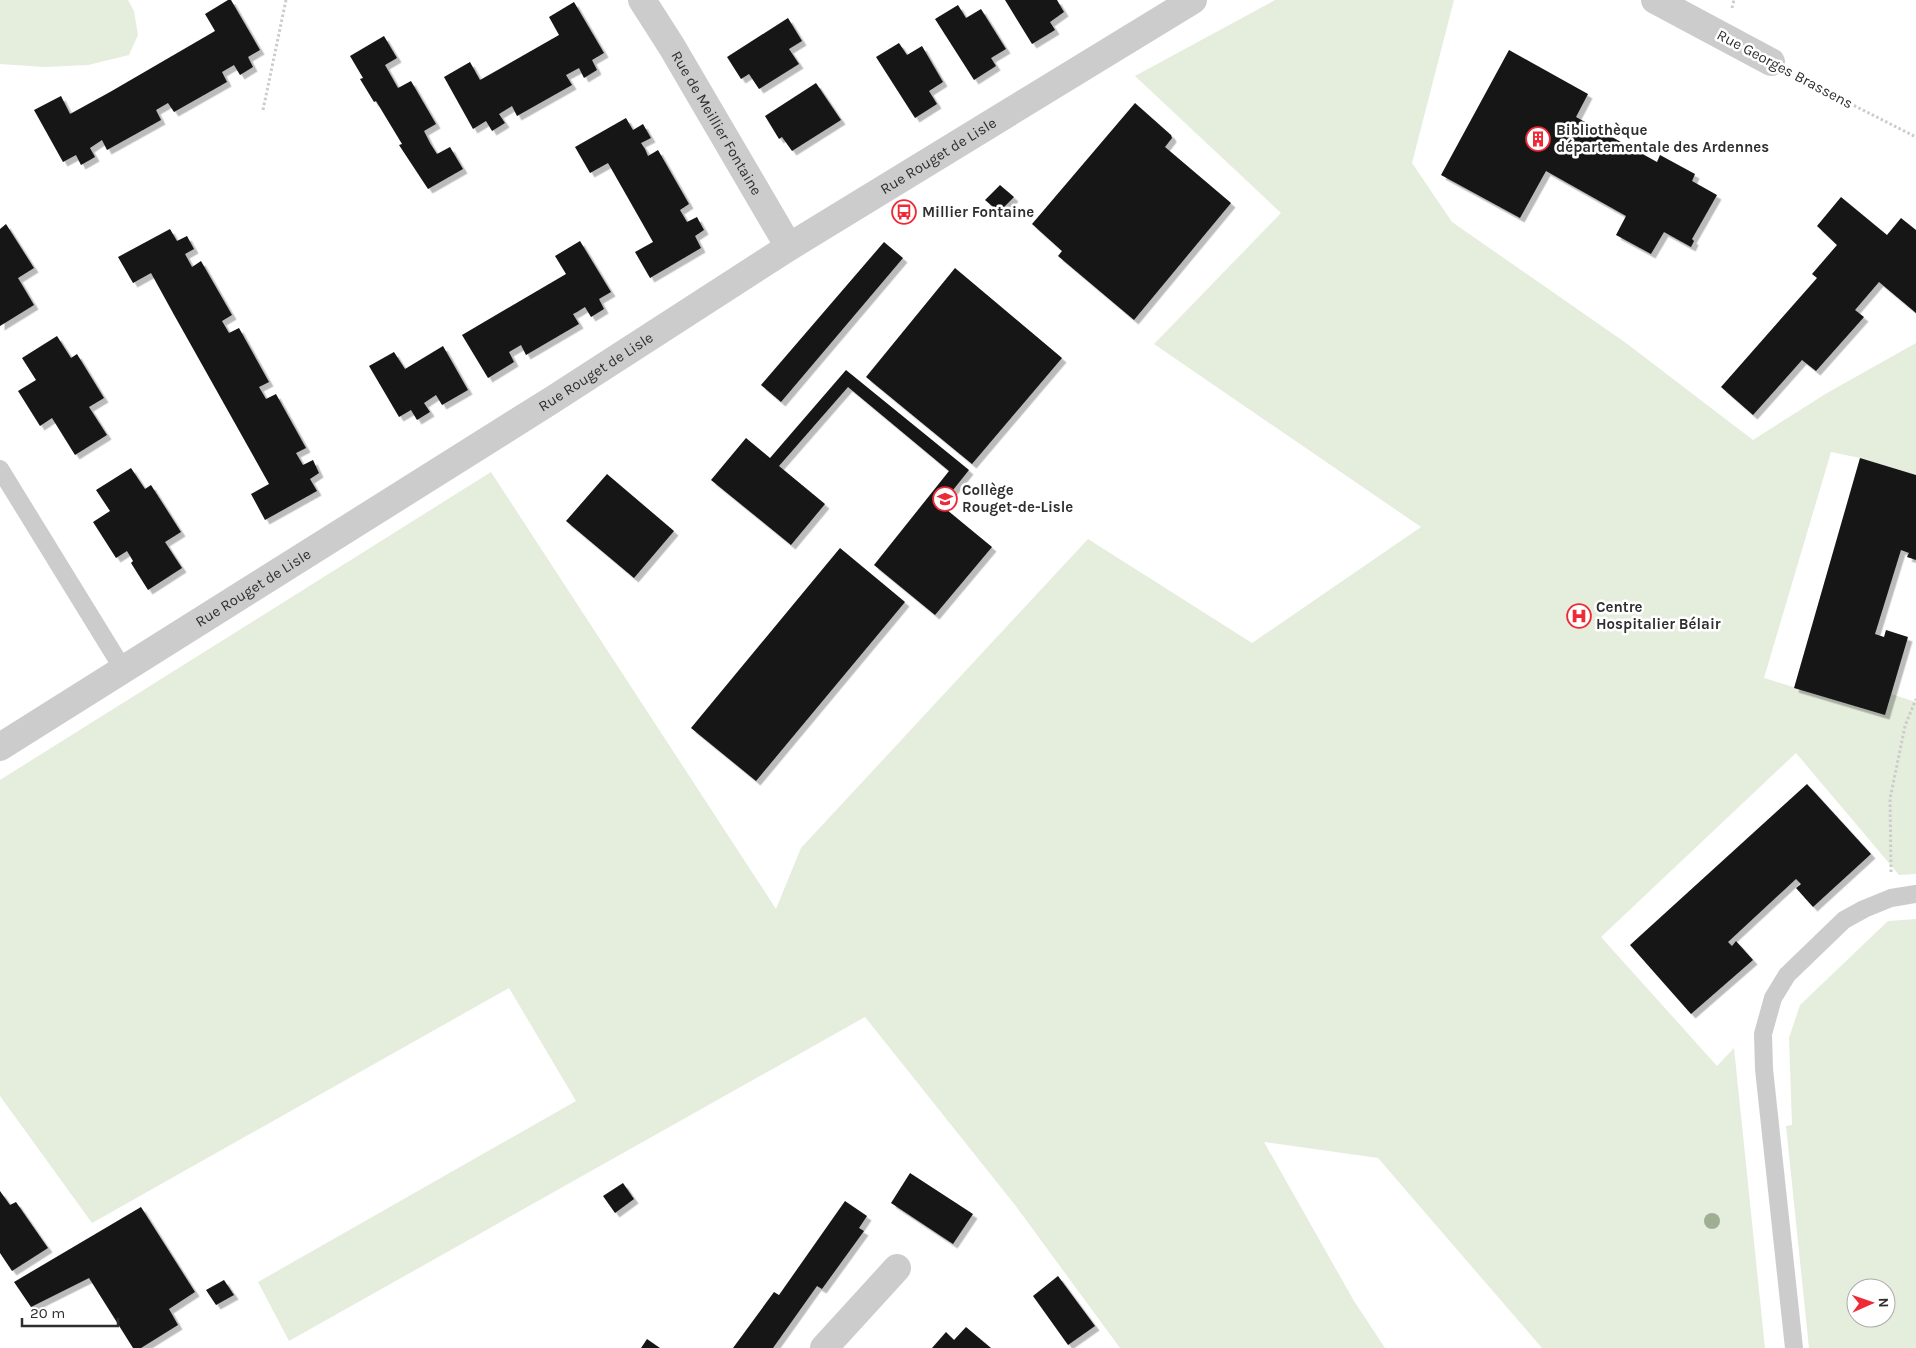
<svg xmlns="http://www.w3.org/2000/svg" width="1916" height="1348" font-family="Karla,sans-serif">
  <defs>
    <filter id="shadow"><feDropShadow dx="4.5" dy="4.5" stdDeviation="0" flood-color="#0004"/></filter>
  </defs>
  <rect width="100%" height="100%" fill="#fff"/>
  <path fill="#e5eddc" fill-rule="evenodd" d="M 0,0 L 128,0 L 134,11 L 138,35 L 129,55 L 88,65 L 45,67 L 0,64 Z
    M 1275,0 L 1454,0 L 1412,163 L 1452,222 L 1626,343 L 1753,440 L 1827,393 L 1916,343 L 1916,475 L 1860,458 L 1831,452 L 1764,678 L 1885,715 L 1891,694 L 1916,702 L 1916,874 L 1899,875 L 1796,753 L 1601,937 L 1717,1066 L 1734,1048 L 1765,1348 L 1542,1348 L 1378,1158 L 1264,1142 L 1354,1301 L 1385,1348 L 1120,1348 L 1015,1205 L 865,1017 L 289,1341 L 258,1282 L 576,1101 L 509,988 L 92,1223 L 0,1096 L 0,780 L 491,472 L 776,909 L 801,848 L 1088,539 L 1252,643 L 1421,527 L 1154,344 L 1281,213 L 1135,76 Z
    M 1916,919 L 1916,1348 L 1809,1348 L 1786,1126 L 1792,1125 L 1789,1038 L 1800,1005 L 1888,921 ZM 1856,1288 L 1886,1288 L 1886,1318 L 1856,1318 Z"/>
  <path fill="#161616" filter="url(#shadow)" d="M 228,0 L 231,0 L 260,50 L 248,57 L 253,67 L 240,75 L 234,65 L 222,72 L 227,82 L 174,112 L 168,103 L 156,110 L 161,120 L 107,150 L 102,140 L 90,148 L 95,157 L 81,165 L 76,155 L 63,162 L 34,110 L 61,96 L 70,114 L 110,92 L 215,31 L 205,14 Z
    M 1005,0 L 1057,0 L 1064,12 L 1050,22 L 1055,30 L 1032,44 Z
    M 574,2 L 604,53 L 592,60 L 597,70 L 584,78 L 579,68 L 566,75 L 572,85 L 517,116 L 512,106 L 499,114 L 505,123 L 492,131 L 486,121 L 473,129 L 444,77 L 470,62 L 480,80 L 559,35 L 549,17 Z
    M 958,5 L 966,18 L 981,9 L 1006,49 L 991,58 L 996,66 L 974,80 L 935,19 Z
    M 788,18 L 802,41 L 789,49 L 799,64 L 759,89 L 749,74 L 741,79 L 727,57 Z
    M 384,36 L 397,58 L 385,65 L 398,88 L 411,81 L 436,124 L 424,131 L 430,143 L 437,154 L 450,147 L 463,169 L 428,189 L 399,145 L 402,144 L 376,101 L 374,102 L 360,79 L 363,78 L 350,56 Z
    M 899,43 L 907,55 L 922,46 L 943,82 L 929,91 L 937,104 L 915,118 L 876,57 Z
    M 1509,50 L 1588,94 L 1576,117 L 1657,162 L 1660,155 L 1695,174 L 1692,181 L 1717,195 L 1692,239 L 1694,241 L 1691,247 L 1664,232 L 1651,254 L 1616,235 L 1626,216 L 1546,171 L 1520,218 L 1441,175 Z
    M 816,83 L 841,120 L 792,151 L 782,137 L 779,139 L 765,116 Z
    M 1135,103 L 1171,135 L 1172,138 L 1165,147 L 1231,203 L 1134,320 L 1058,256 L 1062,251 L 1032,224 Z
    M 626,118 L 633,130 L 643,124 L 651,138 L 641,143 L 645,149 L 648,156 L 658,150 L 689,204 L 680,210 L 687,222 L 697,217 L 704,230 L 695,236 L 701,248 L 650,278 L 635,252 L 653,242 L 608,163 L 590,173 L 575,147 Z
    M 1000,185 L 1014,197 L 999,212 L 985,200 Z
    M 1841,197 L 1887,235 L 1901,218 L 1916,230 L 1916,313 L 1879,282 L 1855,310 L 1864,317 L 1816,371 L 1802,360 L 1753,415 L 1721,387 L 1817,278 L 1812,274 L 1837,245 L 1817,226 Z
    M 6,224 L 34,268 L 18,278 L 34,305 L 0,326 L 0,229 Z
    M 170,229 L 177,241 L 187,236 L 194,249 L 185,254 L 192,267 L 201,261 L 232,315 L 222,321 L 229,333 L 239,328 L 269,382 L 259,387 L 266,399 L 276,394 L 306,448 L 296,453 L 303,465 L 313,460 L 319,473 L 310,479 L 317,491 L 265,520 L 251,494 L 269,484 L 173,313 L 151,273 L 133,283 L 118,257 Z
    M 580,241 L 611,292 L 599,299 L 604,309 L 591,317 L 585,307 L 577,312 L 573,314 L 579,324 L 526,355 L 521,345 L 509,352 L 514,362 L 488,378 L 462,335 L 566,274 L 555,256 Z
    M 884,242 L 903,258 L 781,402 L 761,385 Z
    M 955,268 L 1062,358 L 972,464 L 866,377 Z
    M 57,336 L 71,358 L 77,354 L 104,398 L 89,407 L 107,435 L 75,455 L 52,418 L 40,426 L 18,391 L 36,380 L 22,358 Z
    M 443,346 L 468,390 L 442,405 L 436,395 L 424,403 L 430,412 L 417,420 L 411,410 L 399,417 L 369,366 L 394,352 L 405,369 Z
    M 846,370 L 969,470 L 941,505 L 992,547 L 935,615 L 874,565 L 949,471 L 848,387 L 779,466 L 825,504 L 791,545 L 711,480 L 746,438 L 770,458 Z
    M 1860,458 L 1916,475 L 1916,560 L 1907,557 L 1909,553 L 1901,550 L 1875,634 L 1884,637 L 1886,630 L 1908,637 L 1885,715 L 1794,688 Z
    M 131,468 L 145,489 L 151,485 L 181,532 L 165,542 L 182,568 L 148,590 L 131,563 L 133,561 L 127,551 L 116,558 L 93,522 L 110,511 L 96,490 Z
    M 607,474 L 674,531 L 634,578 L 566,521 Z
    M 840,548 L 905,602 L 756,781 L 691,728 Z
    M 1807,784 L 1871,854 L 1813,907 L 1796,888 L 1801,884 L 1796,879 L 1728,942 L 1732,946 L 1736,941 L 1753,960 L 1691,1014 L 1630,945 Z
    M 910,1173 L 973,1214 L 953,1244 L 891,1203 Z
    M 623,1183 L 634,1199 L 615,1213 L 603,1196 Z
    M 0,1191 L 10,1205 L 16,1202 L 48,1248 L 12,1271 L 0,1253 Z
    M 845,1201 L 867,1216 L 859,1228 L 864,1231 L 822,1289 L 817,1286 L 773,1348 L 733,1348 L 774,1292 L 779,1295 Z
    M 141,1207 L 195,1292 L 169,1309 L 178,1325 L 141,1348 L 133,1348 L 89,1278 L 31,1307 L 14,1282 Z
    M 1058,1276 L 1095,1326 L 1068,1345 L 1033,1296 Z
    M 224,1280 L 234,1295 L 216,1305 L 206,1290 Z
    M 966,1327 L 991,1348 L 932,1348 L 946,1332 L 954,1340 Z
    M 647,1339 L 660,1348 L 641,1348 Z"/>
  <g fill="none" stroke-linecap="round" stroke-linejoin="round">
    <path stroke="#ccc" stroke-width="3" stroke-dasharray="2.5 2.5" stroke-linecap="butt" d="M 1732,8 L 1734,0
      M 1796,76 L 1916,137
      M 263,110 L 286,0
      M 1891,872 L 1890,799 L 1905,726 L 1916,699"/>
    <path stroke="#ccc" stroke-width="18" d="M 0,469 L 123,669
      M 1794,1348 L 1764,1069 L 1763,1034 L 1773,998 L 1787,975 L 1844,920 L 1864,909 L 1891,898 L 1916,894"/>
    <g stroke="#ccc" stroke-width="28">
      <path id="s1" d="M 642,0 L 672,47 L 789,247"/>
      <path d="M 1655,0 L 1771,62"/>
      <path id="s2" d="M 0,747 L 552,400 L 789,247 L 1193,0"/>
      <path d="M 824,1348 L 897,1268"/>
    </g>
  </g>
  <circle fill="#9faf93" cx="1712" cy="1221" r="8"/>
  <defs>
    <g id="building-ring" transform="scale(1.25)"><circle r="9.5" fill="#fff" stroke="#ed2a36" stroke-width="1.5"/><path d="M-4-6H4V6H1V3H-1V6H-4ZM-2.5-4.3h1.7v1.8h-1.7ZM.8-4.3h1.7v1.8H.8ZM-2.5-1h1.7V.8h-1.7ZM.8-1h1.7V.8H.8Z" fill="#ed2a36"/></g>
    <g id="bus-ring" transform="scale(1.25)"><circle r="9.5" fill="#fff" stroke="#ed2a36" stroke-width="1.5"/><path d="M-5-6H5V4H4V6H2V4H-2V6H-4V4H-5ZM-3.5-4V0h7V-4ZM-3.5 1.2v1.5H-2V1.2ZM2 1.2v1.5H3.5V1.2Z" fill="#ed2a36"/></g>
    <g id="school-ring" transform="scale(1.25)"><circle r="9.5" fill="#fff" stroke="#ed2a36" stroke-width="1.5"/><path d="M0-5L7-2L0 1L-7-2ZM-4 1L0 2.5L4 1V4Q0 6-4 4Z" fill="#ed2a36"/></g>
    <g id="hospital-ring" transform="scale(1.25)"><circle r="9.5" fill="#fff" stroke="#ed2a36" stroke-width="1.5"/><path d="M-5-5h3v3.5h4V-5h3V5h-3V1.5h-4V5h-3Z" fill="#ed2a36"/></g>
  </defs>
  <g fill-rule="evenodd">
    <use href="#building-ring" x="1538" y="139"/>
    <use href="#bus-ring" x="904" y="212"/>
    <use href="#school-ring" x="945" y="499"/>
    <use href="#hospital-ring" x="1579" y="616"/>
  </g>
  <g text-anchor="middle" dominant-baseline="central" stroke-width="5" stroke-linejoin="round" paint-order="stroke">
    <g font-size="15" fill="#2f2f2f" stroke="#fff">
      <text transform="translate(1785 69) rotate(28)">Rue Georges Brassens</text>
      <text stroke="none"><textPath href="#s1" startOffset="144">Rue de Meillier Fontaine</textPath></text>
      <text stroke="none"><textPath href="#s2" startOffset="1109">Rue Rouget de Lisle</textPath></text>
      <text stroke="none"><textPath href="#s2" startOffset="704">Rue Rouget de Lisle</textPath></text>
      <text stroke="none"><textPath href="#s2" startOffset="299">Rue Rouget de Lisle</textPath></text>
    </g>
    <g font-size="15" font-weight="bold" fill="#2f2f2f" stroke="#fff" text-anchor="start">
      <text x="1556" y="130">Bibliothèque<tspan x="1556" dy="17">départementale des Ardennes</tspan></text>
      <text x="922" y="212">Millier Fontaine</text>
      <text x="962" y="490">Collège<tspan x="962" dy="17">Rouget-de-Lisle</tspan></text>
      <text x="1596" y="607">Centre<tspan x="1596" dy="17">Hospitalier Bélair</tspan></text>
    </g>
  </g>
  <g transform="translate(1871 1303) rotate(88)"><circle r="24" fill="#ffffff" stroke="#acacac"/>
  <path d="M0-4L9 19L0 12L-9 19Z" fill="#ed2a36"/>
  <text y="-8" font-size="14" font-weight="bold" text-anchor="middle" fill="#2f2f2f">N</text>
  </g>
  <path d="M22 1318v8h96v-8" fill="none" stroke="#2f2f2f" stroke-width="2.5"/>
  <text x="30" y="1318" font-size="15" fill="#2f2f2f" stroke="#ffffff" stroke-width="4" paint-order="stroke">20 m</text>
</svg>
